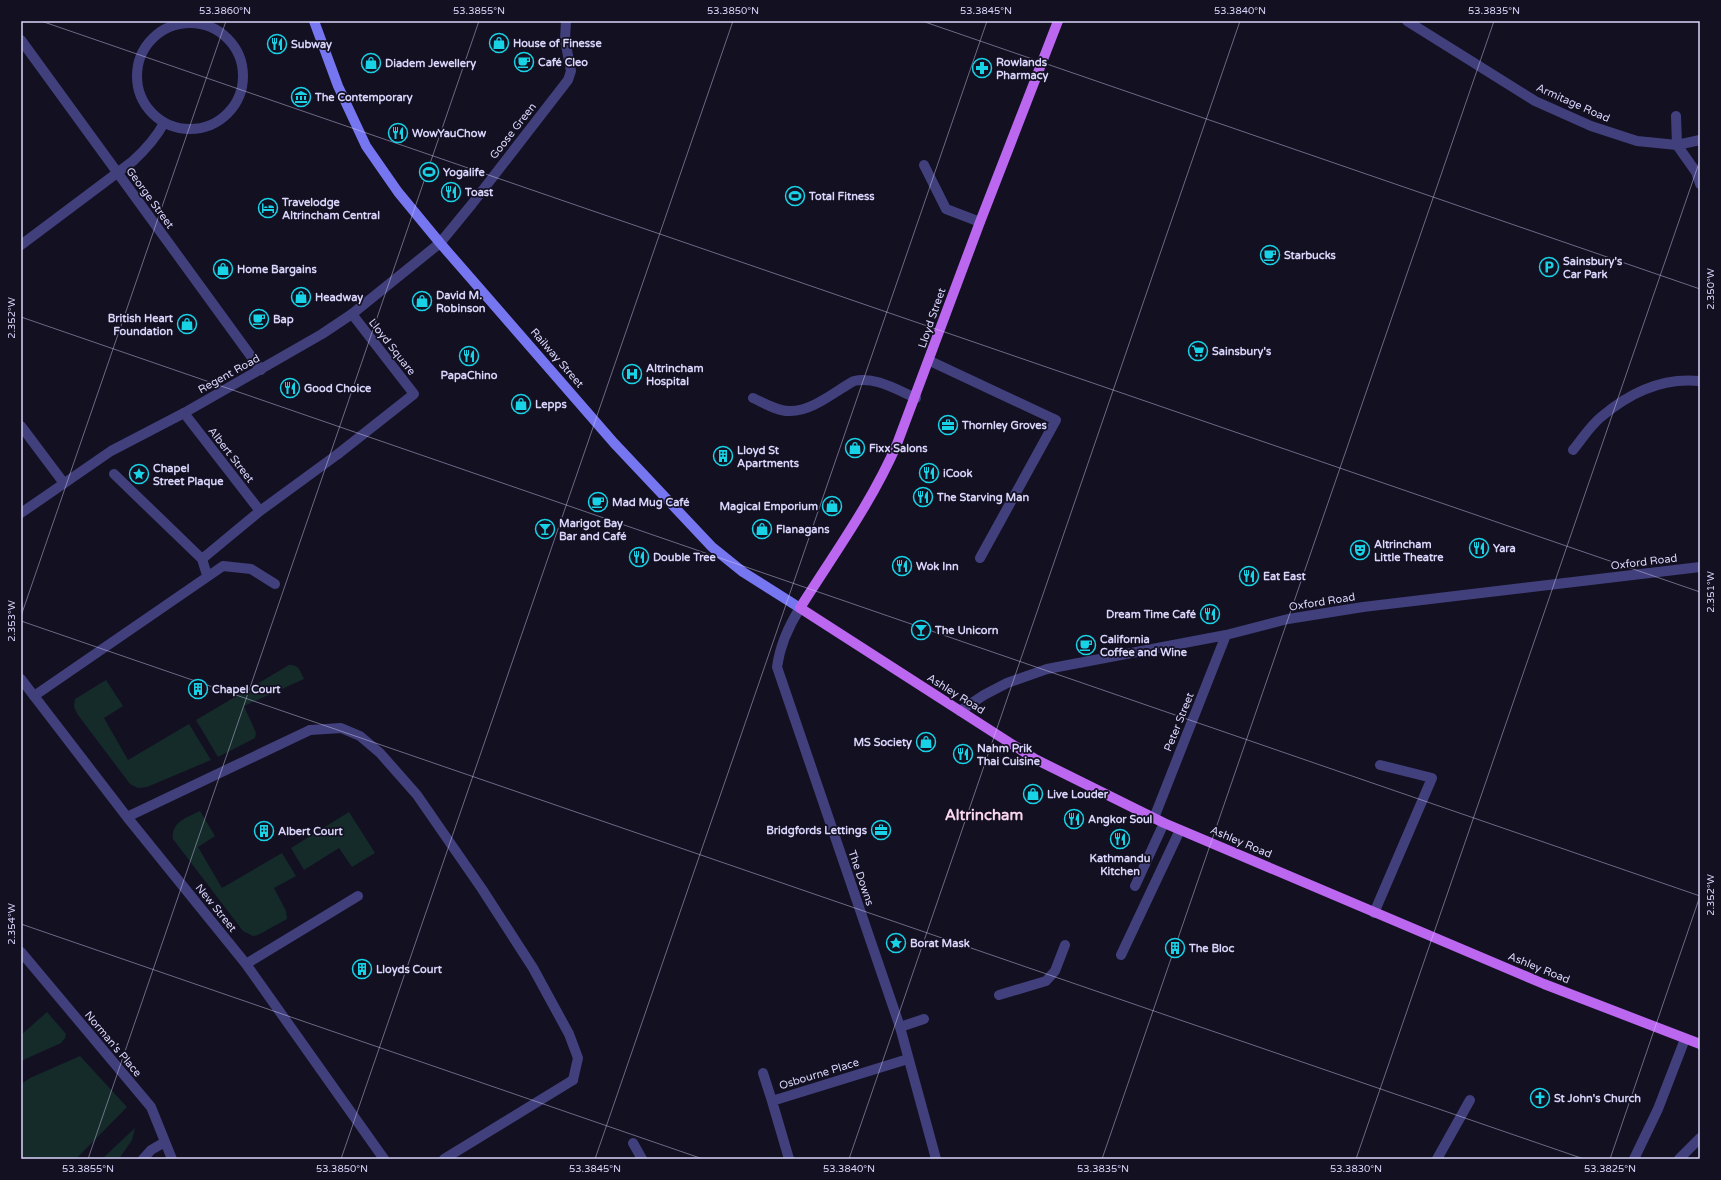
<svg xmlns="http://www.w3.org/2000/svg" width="1721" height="1180" font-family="'Varela Round',sans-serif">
  <rect width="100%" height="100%" fill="#131022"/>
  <path fill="#142b2a" d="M 289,665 C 299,664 300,671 304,679 L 244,706 L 256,733 L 255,738 L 218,757 L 196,720 Z
    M 106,680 L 123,706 L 104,718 L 128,760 L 189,724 L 211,760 L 147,787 L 138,788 L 130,784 L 78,715 L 74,707 L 75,699 Z
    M 200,811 L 215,836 L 198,847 L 222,888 L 282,853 L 296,876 L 274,888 L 286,911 L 287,919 L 258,935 L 253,936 L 243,931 L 173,839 C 171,822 186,818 200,811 Z
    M 349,812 L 375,853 L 352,867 L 339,848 L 304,870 L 291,848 Z
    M 47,1012 L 66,1034 L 65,1038 L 61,1043 L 21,1061 L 21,1035 Z
    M 80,1056 L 127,1107 L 76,1159 L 21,1159 L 21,1084 L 30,1078 Z
    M 135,1128 L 132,1140 L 119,1159 L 102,1159 Z"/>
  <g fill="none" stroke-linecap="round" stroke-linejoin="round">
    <path stroke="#41407c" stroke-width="10" d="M137 76a53 53 0 1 1 106 0a53 53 0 1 1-106 0Z
      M 1676,116 L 1677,145 L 1696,172 L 1700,184
      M 924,165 L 946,209 L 980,222
      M 930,361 L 1056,420 L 980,558
      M 753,398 C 764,403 777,411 789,411 C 812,412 835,391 854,381 C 875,376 897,390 916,398
      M 338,454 L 414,394 L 352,314
      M 34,696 L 223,566 L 251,569 L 275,584
      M 310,730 L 341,728 L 360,736 L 380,753 L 417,795 L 482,889 L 533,968 L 569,1034 L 578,1058 L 573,1080
      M 1135,886 L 1164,823
      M 1374,913 L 1432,778 L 1380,765
      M 1121,955 L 1180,830
      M 999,995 L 1046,981 L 1055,971 L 1065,945
      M 900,1027 L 924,1019
      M 763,1073 L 772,1101
      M 789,1159 L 772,1101 L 908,1059
      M 1437,1159 L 1470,1100
      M 1679,1159 L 1700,1138"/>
    <path stroke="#41407c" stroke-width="10" d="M 21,40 L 261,370
      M 440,243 L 472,204 L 568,80 L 571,71 L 565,40 L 566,21
      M 184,413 L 260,511
      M 114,474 L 202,559 L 207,575
      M 202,559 L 260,511 L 338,454"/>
    <path stroke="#41407c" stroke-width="10" d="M 1407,21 L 1535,101 L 1591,126 L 1637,141 L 1677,145 L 1700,140
      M 21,426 L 63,482
      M 1573,450 C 1582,439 1590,426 1601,417 C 1629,393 1662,377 1700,381
      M 21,513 L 111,451 L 184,413 L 322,334 L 352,314 L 440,243
      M 21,679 L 127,817 L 246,964 L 384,1159
      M 960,711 L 984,695 L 1007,683 L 1047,669 L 1226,635 L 1288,619 L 1363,607 L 1700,567
      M 127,817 L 310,730
      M 1154,818 L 1226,635
      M 21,952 L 151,1107 L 172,1159
      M 246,964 L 358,896
      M 633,1143 L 642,1159
      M 143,1159 L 151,1150 L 165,1142
      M 444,1159 L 573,1080
      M 1634,1159 L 1658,1109 L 1685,1039"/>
    <path stroke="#41407c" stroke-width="10" d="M 800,608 C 788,627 780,645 777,667 L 900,1027 L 936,1159"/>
    <path stroke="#7776f1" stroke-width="10" d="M 314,21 L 338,86 L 366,146 L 398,192 L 440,243 L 614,443 L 712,547 L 743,572 L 800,608"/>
    <path stroke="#bb67f0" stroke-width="10" d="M 1058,21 L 980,222 L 897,444 C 872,502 834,554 800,608 L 1035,759 L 1164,823 L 1544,984 L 1700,1044"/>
    <path stroke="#41407c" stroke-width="10" d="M 21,245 L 133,161 C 146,149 156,138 164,123"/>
  </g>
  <path fill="none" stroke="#d9d5fb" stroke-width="1" stroke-opacity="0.45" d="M 41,21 L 1700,592M 922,21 L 1700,289M 21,317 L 1700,896M 21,616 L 226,21M 21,621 L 1584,1159M 21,924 L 703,1159M 88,1159 L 479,21M 341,1159 L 733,21M 595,1159 L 987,21M 849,1159 L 1240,21M 1102,1159 L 1494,21M 1356,1159 L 1700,160M 1610,1159 L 1700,896"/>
  <defs>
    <g id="shop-ring" transform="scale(1)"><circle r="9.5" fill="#131022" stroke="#17d3e5" stroke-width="1.5"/><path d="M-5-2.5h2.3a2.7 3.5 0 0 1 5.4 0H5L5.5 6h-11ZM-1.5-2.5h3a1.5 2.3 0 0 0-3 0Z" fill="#17d3e5"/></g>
    <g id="restaurant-ring" transform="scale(1)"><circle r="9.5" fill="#131022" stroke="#17d3e5" stroke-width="1.5"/><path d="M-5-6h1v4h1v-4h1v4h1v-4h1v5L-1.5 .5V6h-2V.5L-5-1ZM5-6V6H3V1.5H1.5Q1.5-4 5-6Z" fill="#17d3e5"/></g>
    <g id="cafe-ring" transform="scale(1)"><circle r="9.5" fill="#131022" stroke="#17d3e5" stroke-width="1.5"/><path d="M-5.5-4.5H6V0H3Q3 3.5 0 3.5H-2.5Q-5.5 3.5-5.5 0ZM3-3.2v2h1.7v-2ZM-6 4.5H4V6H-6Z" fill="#17d3e5"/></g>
    <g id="pharmacy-ring" transform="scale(1)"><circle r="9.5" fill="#131022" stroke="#17d3e5" stroke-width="1.5"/><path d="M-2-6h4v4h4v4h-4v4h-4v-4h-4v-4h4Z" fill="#17d3e5"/></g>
    <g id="museum-ring" transform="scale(1)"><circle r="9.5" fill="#131022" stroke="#17d3e5" stroke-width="1.5"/><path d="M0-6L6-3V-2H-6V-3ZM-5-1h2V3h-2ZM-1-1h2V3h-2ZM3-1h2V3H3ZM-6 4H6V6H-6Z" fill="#17d3e5"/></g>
    <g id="stadium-ring" transform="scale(1)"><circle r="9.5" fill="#131022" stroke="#17d3e5" stroke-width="1.5"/><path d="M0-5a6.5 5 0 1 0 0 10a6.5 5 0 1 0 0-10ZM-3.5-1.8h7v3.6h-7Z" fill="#17d3e5"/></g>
    <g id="hotel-ring" transform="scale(1)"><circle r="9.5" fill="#131022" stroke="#17d3e5" stroke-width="1.5"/><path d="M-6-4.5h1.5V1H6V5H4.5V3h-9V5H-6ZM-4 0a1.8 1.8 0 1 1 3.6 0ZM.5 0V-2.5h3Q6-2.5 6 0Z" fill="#17d3e5"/></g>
    <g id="parking-ring" transform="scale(1)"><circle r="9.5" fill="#131022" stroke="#17d3e5" stroke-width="1.5"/><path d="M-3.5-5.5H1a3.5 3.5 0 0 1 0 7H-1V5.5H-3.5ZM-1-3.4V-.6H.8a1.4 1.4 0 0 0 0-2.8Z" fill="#17d3e5"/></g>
    <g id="supermarket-ring" transform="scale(1)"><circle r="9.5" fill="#131022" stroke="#17d3e5" stroke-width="1.5"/><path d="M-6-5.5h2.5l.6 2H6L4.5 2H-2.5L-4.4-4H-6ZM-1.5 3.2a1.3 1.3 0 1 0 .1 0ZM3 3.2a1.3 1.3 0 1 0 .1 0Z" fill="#17d3e5"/></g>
    <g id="hospital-ring" transform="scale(1)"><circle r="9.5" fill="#131022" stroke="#17d3e5" stroke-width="1.5"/><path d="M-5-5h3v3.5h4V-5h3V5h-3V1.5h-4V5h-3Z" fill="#17d3e5"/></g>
    <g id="office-ring" transform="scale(1)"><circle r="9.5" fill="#131022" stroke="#17d3e5" stroke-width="1.5"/><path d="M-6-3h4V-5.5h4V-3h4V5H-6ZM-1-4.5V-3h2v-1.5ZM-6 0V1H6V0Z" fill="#17d3e5"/></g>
    <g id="building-ring" transform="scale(1)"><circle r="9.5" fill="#131022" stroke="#17d3e5" stroke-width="1.5"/><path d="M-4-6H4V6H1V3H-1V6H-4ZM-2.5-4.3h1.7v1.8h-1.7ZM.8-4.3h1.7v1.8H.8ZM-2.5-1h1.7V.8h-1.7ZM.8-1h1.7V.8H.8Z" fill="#17d3e5"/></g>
    <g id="sight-ring" transform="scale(1)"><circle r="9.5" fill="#131022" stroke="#17d3e5" stroke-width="1.5"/><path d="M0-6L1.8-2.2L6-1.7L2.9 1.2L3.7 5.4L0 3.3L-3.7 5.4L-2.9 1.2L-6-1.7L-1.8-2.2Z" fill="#17d3e5"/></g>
    <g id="bar-ring" transform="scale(1)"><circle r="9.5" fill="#131022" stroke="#17d3e5" stroke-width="1.5"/><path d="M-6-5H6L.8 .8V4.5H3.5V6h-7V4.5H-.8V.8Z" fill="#17d3e5"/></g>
    <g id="theatre-ring" transform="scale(1)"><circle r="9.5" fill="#131022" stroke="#17d3e5" stroke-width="1.5"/><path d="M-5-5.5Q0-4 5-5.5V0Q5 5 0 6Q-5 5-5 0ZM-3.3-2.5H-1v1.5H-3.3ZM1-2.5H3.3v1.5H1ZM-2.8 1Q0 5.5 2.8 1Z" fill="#17d3e5"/></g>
    <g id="church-ring" transform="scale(1)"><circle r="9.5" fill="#131022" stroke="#17d3e5" stroke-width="1.5"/><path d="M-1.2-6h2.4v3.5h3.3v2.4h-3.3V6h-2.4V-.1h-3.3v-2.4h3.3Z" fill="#17d3e5"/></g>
  </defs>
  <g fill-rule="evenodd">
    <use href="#shop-ring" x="499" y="43"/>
    <use href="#restaurant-ring" x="277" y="44"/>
    <use href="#cafe-ring" x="524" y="62"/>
    <use href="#shop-ring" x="371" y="63"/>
    <use href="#pharmacy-ring" x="982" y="68"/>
    <use href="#museum-ring" x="301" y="97"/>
    <use href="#restaurant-ring" x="398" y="133"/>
    <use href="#stadium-ring" x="429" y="172"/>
    <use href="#restaurant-ring" x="451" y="192"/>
    <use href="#stadium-ring" x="795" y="196"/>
    <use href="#hotel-ring" x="268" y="208"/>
    <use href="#cafe-ring" x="1270" y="255"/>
    <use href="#parking-ring" x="1549" y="267"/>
    <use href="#shop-ring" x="223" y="269"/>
    <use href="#shop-ring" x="301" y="297"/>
    <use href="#shop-ring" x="422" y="301"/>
    <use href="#cafe-ring" x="259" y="319"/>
    <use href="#shop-ring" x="187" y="324"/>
    <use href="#supermarket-ring" x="1198" y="351"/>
    <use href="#restaurant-ring" x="469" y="356"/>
    <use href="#hospital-ring" x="632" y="374"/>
    <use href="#restaurant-ring" x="290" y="388"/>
    <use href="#shop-ring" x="521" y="404"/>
    <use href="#office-ring" x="948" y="425"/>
    <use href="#shop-ring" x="855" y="448"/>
    <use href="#building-ring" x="723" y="456"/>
    <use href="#restaurant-ring" x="929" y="473"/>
    <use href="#sight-ring" x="139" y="474"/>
    <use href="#restaurant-ring" x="923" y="497"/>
    <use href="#cafe-ring" x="598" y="502"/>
    <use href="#shop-ring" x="832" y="506"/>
    <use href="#bar-ring" x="545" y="529"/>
    <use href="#shop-ring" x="762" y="529"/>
    <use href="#restaurant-ring" x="1479" y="548"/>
    <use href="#theatre-ring" x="1360" y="550"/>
    <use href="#restaurant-ring" x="639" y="557"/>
    <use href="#restaurant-ring" x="902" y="566"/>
    <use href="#restaurant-ring" x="1249" y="576"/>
    <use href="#restaurant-ring" x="1210" y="614"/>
    <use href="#bar-ring" x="921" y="630"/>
    <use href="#cafe-ring" x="1086" y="645"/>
    <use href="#building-ring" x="198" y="689"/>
    <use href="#shop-ring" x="926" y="742"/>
    <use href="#restaurant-ring" x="963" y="754"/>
    <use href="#shop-ring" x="1033" y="794"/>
    <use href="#restaurant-ring" x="1074" y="819"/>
    <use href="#office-ring" x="881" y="830"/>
    <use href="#building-ring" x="264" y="831"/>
    <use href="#restaurant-ring" x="1120" y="839"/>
    <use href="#sight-ring" x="896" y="943"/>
    <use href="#building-ring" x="1175" y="948"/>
    <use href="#building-ring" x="362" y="969"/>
    <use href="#church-ring" x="1540" y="1098"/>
  </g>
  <g text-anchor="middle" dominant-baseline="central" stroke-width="3.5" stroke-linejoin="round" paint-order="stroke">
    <g font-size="11" font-weight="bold" fill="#d9d5fb" stroke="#131022" text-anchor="start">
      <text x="513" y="43">House of Finesse</text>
      <text x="291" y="44">Subway</text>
      <text x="538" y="62">Café Cleo</text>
      <text x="996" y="62">Rowlands<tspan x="996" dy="13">Pharmacy</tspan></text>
      <text x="385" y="63">Diadem Jewellery</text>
      <text x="315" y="97">The Contemporary</text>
      <text x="412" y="133">WowYauChow</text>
      <text x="443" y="172">Yogalife</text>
      <text x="465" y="192">Toast</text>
      <text x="809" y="196">Total Fitness</text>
      <text x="282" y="202">Travelodge<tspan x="282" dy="13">Altrincham Central</tspan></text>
      <text x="1284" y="255">Starbucks</text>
      <text x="1563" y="261">Sainsbury's<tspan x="1563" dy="13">Car Park</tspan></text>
      <text x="237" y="269">Home Bargains</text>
      <text x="436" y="295">David M.<tspan x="436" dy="13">Robinson</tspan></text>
      <text x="315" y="297">Headway</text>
      <text x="173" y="318" text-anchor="end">British Heart<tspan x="173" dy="13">Foundation</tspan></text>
      <text x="273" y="319">Bap</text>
      <text x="1212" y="351">Sainsbury's</text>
      <text x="646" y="368">Altrincham<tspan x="646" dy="13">Hospital</tspan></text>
      <text x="469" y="375" text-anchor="middle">PapaChino</text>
      <text x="304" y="388">Good Choice</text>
      <text x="535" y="404">Lepps</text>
      <text x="962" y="425">Thornley Groves</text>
      <text x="869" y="448">Fixx Salons</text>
      <text x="737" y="450">Lloyd St<tspan x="737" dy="13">Apartments</tspan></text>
      <text x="153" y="468">Chapel<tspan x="153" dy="13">Street Plaque</tspan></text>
      <text x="943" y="473">iCook</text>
      <text x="937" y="497">The Starving Man</text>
      <text x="612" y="502">Mad Mug Café</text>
      <text x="818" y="506" text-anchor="end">Magical Emporium</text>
      <text x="559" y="523">Marigot Bay<tspan x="559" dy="13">Bar and Café</tspan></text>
      <text x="776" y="529">Flanagans</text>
      <text x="1374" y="544">Altrincham<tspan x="1374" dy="13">Little Theatre</tspan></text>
      <text x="1493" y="548">Yara</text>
      <text x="653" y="557">Double Tree</text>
      <text x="916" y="566">Wok Inn</text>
      <text x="1263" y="576">Eat East</text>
      <text x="1196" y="614" text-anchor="end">Dream Time Café</text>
      <text x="935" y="630">The Unicorn</text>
      <text x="1100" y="639">California<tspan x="1100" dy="13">Coffee and Wine</tspan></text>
      <text x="212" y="689">Chapel Court</text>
      <text x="912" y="742" text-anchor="end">MS Society</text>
      <text x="977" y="748">Nahm Prik<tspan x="977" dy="13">Thai Cuisine</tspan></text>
      <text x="1047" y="794">Live Louder</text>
      <text x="1088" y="819">Angkor Soul</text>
      <text x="867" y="830" text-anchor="end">Bridgfords Lettings</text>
      <text x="278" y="831">Albert Court</text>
      <text x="1120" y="858" text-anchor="middle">Kathmandu<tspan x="1120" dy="13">Kitchen</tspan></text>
      <text x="910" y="943">Borat Mask</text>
      <text x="1189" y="948">The Bloc</text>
      <text x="376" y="969">Lloyds Court</text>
      <text x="1554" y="1098">St John's Church</text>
    </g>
    <g font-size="11" fill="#d9d5fb" stroke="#131022">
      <text transform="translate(1573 103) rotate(24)">Armitage Road</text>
      <text transform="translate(513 131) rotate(-52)">Goose Green</text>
      <text transform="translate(150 198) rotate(54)">George Street</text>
      <text transform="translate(932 318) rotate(-71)">Lloyd Street</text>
      <text transform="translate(392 347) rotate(52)">Lloyd Square</text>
      <text transform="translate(557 358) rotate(49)">Railway Street</text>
      <text transform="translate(229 374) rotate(-29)">Regent Road</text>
      <text transform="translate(231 455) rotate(52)">Albert Street</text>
      <text transform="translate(1644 562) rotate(-7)">Oxford Road</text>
      <text transform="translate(1322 602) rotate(-9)">Oxford Road</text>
      <text transform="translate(956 694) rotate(32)">Ashley Road</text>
      <text transform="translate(1179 722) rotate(-68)">Peter Street</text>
      <text transform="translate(1241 842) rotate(23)">Ashley Road</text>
      <text transform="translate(861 878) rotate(71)">The Downs</text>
      <text transform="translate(216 908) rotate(51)">New Street</text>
      <text transform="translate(1539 968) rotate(22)">Ashley Road</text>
      <text transform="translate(113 1044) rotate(50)">Norman's Place</text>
      <text transform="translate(819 1074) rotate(-17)">Osbourne Place</text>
    </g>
    <g font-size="15" font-weight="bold" fill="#fbd7ee" stroke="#131022">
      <text x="984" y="815">Altrincham</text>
    </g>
  </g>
  <rect width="1721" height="1180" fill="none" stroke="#131022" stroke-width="44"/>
  <rect x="22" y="22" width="1677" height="1136" fill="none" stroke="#d9d5fb" stroke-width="1.5"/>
  <g font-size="10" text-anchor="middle" fill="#d9d5fb">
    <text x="225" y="14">53.3860°N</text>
    <text x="479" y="14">53.3855°N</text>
    <text x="733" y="14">53.3850°N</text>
    <text x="986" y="14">53.3845°N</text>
    <text x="1240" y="14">53.3840°N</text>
    <text x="1494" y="14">53.3835°N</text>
    <text transform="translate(1710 289) rotate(-90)" y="4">2.350°W</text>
    <text transform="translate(11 318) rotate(-90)" y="4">2.352°W</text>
    <text transform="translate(1710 592) rotate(-90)" y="4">2.351°W</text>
    <text transform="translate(11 621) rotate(-90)" y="4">2.353°W</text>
    <text transform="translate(1710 895) rotate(-90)" y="4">2.352°W</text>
    <text transform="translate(11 924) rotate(-90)" y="4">2.354°W</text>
    <text x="88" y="1172">53.3855°N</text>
    <text x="342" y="1172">53.3850°N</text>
    <text x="595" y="1172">53.3845°N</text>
    <text x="849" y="1172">53.3840°N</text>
    <text x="1103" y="1172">53.3835°N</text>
    <text x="1356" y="1172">53.3830°N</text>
    <text x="1610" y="1172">53.3825°N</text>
  </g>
</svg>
